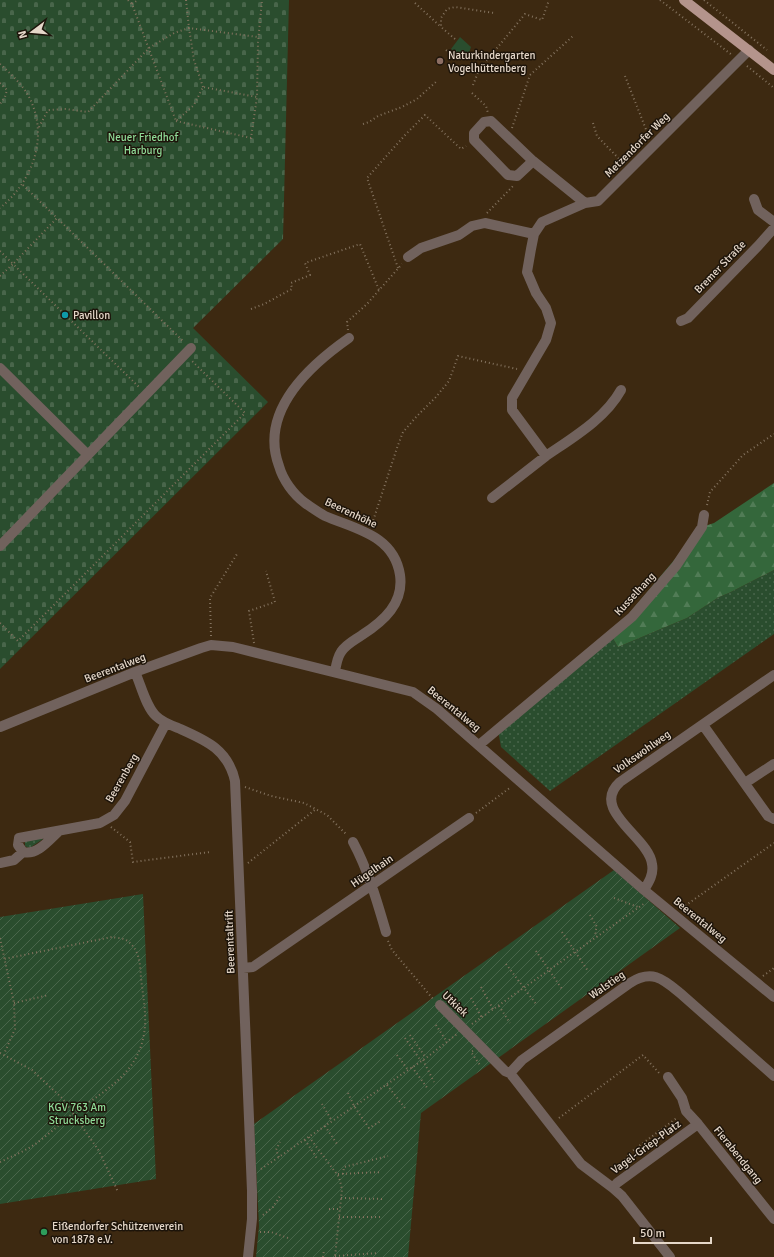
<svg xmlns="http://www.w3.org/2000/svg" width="774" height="1257" font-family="Signika,sans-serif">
  <defs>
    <pattern id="grass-dots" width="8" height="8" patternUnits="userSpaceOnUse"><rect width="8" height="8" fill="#2a4d2e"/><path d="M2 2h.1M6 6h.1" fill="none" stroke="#49664b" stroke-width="1.8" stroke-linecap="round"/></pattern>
    <pattern id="forest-firs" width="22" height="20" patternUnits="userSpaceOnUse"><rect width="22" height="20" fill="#34673b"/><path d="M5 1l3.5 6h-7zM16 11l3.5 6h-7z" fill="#517c56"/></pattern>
    <pattern id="cemetery-stones" width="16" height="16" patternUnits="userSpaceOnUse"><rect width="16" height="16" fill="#2a4d2e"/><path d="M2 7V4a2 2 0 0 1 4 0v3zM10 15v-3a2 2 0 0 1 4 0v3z" fill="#49664b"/></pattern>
    <pattern id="garden-furrows" width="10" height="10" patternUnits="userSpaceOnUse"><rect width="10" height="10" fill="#2a4d2e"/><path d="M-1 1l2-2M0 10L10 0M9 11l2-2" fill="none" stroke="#49664b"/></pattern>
  </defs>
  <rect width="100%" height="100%" fill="#3d2911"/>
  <path fill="url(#grass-dots)" d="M 774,570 L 774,634 L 550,791 L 501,747 L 498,730 L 611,635 L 618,647 L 687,618 L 719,597 L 729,593 Z
    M 43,837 L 43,839 L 31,847 L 29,848 L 25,846 L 25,842 L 27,840 Z"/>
  <path fill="url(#forest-firs)" d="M 774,483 L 774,570 L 729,593 L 719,597 L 687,618 L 618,647 L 611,635 L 702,527 L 714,523 Z"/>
  <path fill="url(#cemetery-stones)" d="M 0,0 L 289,0 L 283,239 L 193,328 L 268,402 L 0,669 Z"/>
  <path fill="#2a4d2e" d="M 460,37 L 471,47 L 469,53 L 463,60 L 451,49 Z"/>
  <path fill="url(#garden-furrows)" d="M 614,870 L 680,928 L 421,1113 L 408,1257 L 256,1257 L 259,1226 L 254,1124 Z
    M 143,894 L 156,1179 L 0,1204 L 0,917 Z"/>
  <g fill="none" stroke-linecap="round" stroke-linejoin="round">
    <path stroke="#84735f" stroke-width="2" stroke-dasharray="1 3" stroke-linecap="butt" d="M 128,0 L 132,4 L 176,121 L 194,105 L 203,87 L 257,97 L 258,42 L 262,0
      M 660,0 L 732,55
      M 704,0 L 767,50
      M 415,3 L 441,27
      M 132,4 L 138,0
      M 455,39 L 441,27 L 441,18 L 447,9 L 455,7 L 494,13
      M 446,50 L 451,54 L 449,56
      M 0,64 C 10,73 24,86 30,99 C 49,138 32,182 0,208
      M 747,66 L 774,88
      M 625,76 L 647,132 L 649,136
      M 0,83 L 7,90 L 5,97 L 0,104
      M 473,85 L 479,70 L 525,14 L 542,20 L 549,0
      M 203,87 L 194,60 L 189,28 L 258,37
      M 472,93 L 486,106 L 488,113
      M 176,121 L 251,138 L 257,97
      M 593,123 L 597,136 L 623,163
      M 363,124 L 369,122 L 378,116 L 402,107 L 417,99 L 437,81
      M 39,127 L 48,110 L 65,109 L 88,112 L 149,48 L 174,33 L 189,28 L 186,0
      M 512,128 L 530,75 L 573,36
      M 23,185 L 57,218
      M 487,213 L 513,186
      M 0,251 L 13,264 L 57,218 L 184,342
      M 398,268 L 367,178 L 406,134 L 425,115 L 461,149 L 466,146
      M 0,276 L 13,264 L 139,387
      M 251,309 L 264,304 L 292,289 L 291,283 L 310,275 L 305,263 L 360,244 L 379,290
      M 348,330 L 347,322 L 367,304 L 402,264
      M 707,505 L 710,492 L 743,455 L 774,434
      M 372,524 L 397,448 L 403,432 L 417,416 L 436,397 L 449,381 L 458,356 L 517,369
      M 0,623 L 18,641 L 245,413 L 192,361
      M 211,636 L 210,598 L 237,554
      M 254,643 L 249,611 L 275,602 L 266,571
      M 245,787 L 271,796 L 304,803 L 327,815 L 347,835
      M 476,813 L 511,787
      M 111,827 L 130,842 L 133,862 L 210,852
      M 248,863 L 316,809
      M 614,898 L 638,907
      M 682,908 L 774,843
      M 590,915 L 597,927 L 595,932 L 597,937
      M 562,932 L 588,971
      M 0,938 L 14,1003 L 15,1029 L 4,1054
      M 388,941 L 392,950 L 433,999
      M 536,951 L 562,989
      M 506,964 L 536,1004
      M 763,976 L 774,968
      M 481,987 L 493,1009
      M 471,998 L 482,1018
      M 14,1003 L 49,995
      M 499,1006 L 510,1023
      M 472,1024 L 645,903
      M 436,1025 L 447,1042
      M 410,1035 L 426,1058
      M 405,1038 L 421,1061
      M 473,1051 L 471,1052 L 480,1065
      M 0,1053 L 32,1070 L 63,1099 L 99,1151 L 118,1192
      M 397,1055 L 408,1070
      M 423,1060 L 434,1082
      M 412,1067 L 428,1089
      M 387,1085 L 405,1108
      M 348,1093 L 354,1106 L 369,1128 L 381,1121
      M 322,1104 L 332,1121
      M 559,1118 L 643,1055 L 659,1073
      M 325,1126 L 337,1144
      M 309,1137 L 339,1177 L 342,1189 L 335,1257
      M 305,1140 L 318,1160
      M 279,1157 L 276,1150 L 280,1142
      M 0,1162 C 15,1155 30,1149 42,1139 C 54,1130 64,1120 75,1112 C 103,1092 135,1075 143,1039 C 148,1019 143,997 141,978 C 140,964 140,949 126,940 C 123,938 116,938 112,937 L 4,959
      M 261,1169 L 426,1058 L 457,1034
      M 618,1169 L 631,1152 L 678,1117
      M 338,1174 L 382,1172
      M 343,1174 L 344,1167 L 388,1156
      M 341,1198 L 384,1199
      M 329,1209 L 340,1209
      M 263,1215 L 273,1207 L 280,1196
      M 339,1217 L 381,1217
      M 260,1232 L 271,1232 L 288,1238
      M 335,1256 L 378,1253
      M 323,1257 L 324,1250"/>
    <path stroke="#71625d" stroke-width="10" d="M 533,161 L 491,121 L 484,122 L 474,133 L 474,140 L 508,175 L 517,176 L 533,161 L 585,203
      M 754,199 L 758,210 L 774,222
      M 408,257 L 421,248 L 459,235 L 472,226 L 485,223 L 534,234
      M 681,321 L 688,318 L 758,246 L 774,228
      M 0,368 L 88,455
      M 621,390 C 605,419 572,438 546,456 L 512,410 L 512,398 L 546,340 L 551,323 L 546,308 L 536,293 L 527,272 L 531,249 L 534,234 L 542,222 L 585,203 L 598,201 L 749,50
      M 492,498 L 546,456
      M 0,546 L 191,348
      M 135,672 C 141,685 146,707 156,716 C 162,722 170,725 178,728 C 205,740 228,749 235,781 L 252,1191 L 252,1219 L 248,1257
      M 335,672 C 336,665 337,658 341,652 C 346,644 355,640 362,635 C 384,621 404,603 400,575 C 394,535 355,529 325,516 C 318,512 311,507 305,503 C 293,494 283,480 279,466 C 259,412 309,366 349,338
      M 703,725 L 768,816 L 774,819
      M 0,727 L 135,672 L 201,648 L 211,645 L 233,647 L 413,692 L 437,709 L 644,890 L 774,997
      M 479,745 L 632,617 L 676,566 L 702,527 L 704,515
      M 745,783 L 774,764
      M 59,831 C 50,839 37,856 23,852 L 18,845 L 19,838 L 100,823 L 114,815 L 125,801 L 166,723
      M 353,842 C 368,870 377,901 386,932
      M 0,863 L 14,860 L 23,852
      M 644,890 C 649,882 654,874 652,864 C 649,837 589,810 620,782 L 774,675
      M 243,968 L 253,967 L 469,818
      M 440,1005 L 501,1067 L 505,1071 L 510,1073 L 581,1164 L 613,1188 L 622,1196 L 670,1257
      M 510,1073 L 522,1060 L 630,983 C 652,969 663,979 680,993 L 774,1076
      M 698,1124 L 774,1219
      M 613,1188 L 617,1183 L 698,1124 L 686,1111 L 682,1098 L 668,1077"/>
    <path stroke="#b4948c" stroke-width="10" d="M 684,0 L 774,70"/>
  </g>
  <circle fill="#8d6e63" stroke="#1d140a" stroke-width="1.5" cx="440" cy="61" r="4"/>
  <circle fill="#0f9aa8" stroke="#1d140a" stroke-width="1.5" cx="65" cy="315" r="4"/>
  <circle fill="#2e9e5b" stroke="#1d140a" stroke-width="1.5" cx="44" cy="1232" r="4"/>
  <g text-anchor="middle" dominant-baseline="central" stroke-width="3" stroke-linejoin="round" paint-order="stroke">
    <g font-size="11" fill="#e5d7c9" stroke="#1d140a" text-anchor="start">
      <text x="448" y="55">Naturkindergarten<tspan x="448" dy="13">Vogelhüttenberg</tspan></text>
      <text x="73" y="315">Pavillon</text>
      <text x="52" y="1226">Eißendorfer Schützenverein<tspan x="52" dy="13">von 1878 e.V.</tspan></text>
    </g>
    <g font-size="11" fill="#8fda97" stroke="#1d140a">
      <text x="143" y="137">Neuer Friedhof<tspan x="143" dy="13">Harburg</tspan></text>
      <text x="77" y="1107">KGV 763 Am<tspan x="77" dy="13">Strucksberg</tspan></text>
    </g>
    <g font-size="11" fill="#e5d7c9" stroke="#1d140a">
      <text transform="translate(637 145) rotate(-45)">Metzendorfer Weg</text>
      <text transform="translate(720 267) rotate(-46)">Bremer Straße</text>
      <text transform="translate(351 513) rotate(25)">Beerenhöhe</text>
      <text transform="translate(635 594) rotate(-47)">Kusselhang</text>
      <text transform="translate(115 668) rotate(-21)">Beerentalweg</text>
      <text transform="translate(454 709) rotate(39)">Beerentalweg</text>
      <text transform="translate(642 752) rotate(-35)">Volkswohlweg</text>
      <text transform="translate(122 778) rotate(-60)">Beerenberg</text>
      <text transform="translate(372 871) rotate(-35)">Hügelhain</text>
      <text transform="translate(700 920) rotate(39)">Beerentalweg</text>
      <text transform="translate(230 942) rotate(-92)">Beerentaltrift</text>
      <text transform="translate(607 985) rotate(-35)">Walstieg</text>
      <text transform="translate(455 1004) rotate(44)">Utkiek</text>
      <text transform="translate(646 1147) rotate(-36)">Vagel-Griep-Platz</text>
      <text transform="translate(738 1155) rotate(51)">Fierabendgang</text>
    </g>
  </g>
  <g transform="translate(32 32) rotate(254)" stroke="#1d140a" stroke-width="3" paint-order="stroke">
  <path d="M0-3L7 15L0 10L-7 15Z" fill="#e5d7c9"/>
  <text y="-6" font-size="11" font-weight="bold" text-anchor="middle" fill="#e5d7c9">N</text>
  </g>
  <path d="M634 1237v6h77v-6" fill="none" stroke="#e5d7c9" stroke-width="2"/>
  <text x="640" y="1237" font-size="12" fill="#e5d7c9" stroke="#1d140a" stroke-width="3" paint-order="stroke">50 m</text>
</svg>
